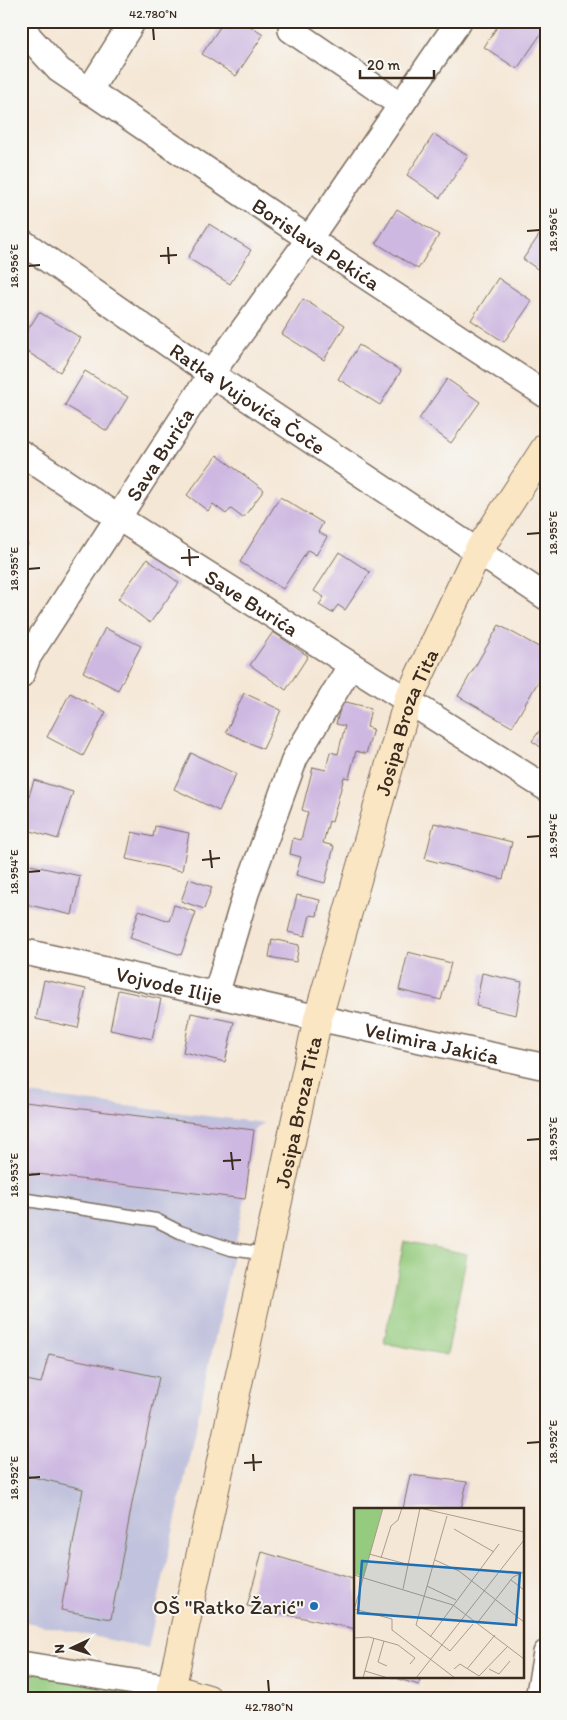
<svg xmlns="http://www.w3.org/2000/svg" width="567" height="1720" font-family="Itim,sans-serif">
  <rect width="100%" height="100%" fill="#f6f6f2"/>
  <filter id="ink" filterUnits="userSpaceOnUse"><feTurbulence type="fractalNoise" baseFrequency=".02" numOctaves="2"/><feDisplacementMap in="SourceGraphic" scale="10" xChannelSelector="R" yChannelSelector="G"/><feConvolveMatrix kernelMatrix="1 2 1 2 8 2 1 2 1" color-interpolation-filters="sRGB"/></filter>
  <filter id="wash" filterUnits="userSpaceOnUse"><feTurbulence type="fractalNoise" baseFrequency=".0096" numOctaves="4" result="noise"/><feDisplacementMap in="SourceGraphic" scale="20" xChannelSelector="R" yChannelSelector="G"/><feGaussianBlur stdDeviation="1.12" result="paint"/><feColorMatrix in="noise" values="0 0 0 0 0 0 0 0 0 0 0 0 0 0 0 0 0 1.4 0 .05"/><feComposite in="paint" operator="in"/></filter>
  <g filter="url(#wash)">
    <rect width="100%" height="100%" fill="#f5e7d6"/>
    <path fill="#c1c2dd" d="M 21,1093 L 264,1123 L 254,1130 L 245,1199 L 148,1648 L 21,1621 Z"/>
    <path fill="#94cb7e" stroke="#687a4e" d="M 404,1241 L 467,1254 L 447,1355 L 384,1343 Z
      M 21,1663 L 169,1699 L 21,1699 Z"/>
    <g id="blocks">
      <path fill="#cdb8e1" d="M 224,21 L 243,21 L 263,35 L 236,76 L 202,54 Z
        M 501,21 L 534,21 L 545,28 L 517,69 L 484,47 Z
        M 434,134 L 468,156 L 440,198 L 407,175 Z
        M 397,209 L 439,235 L 418,269 L 376,243 Z
        M 209,224 L 251,250 L 230,284 L 188,258 Z
        M 546,225 L 546,275 L 523,259 Z
        M 498,278 L 532,301 L 504,342 L 471,320 Z
        M 303,299 L 345,325 L 324,360 L 282,334 Z
        M 39,312 L 81,338 L 60,372 L 21,348 L 21,341 Z
        M 359,345 L 401,371 L 380,405 L 338,379 Z
        M 85,371 L 128,397 L 107,431 L 65,405 Z
        M 447,379 L 480,402 L 451,443 L 419,419 Z
        M 217,455 L 264,490 L 243,518 L 231,509 L 226,514 L 213,504 L 208,511 L 187,495 Z
        M 280,497 L 323,523 L 318,532 L 327,537 L 316,555 L 308,550 L 283,589 L 240,562 Z
        M 21,540 L 28,544 L 21,557 Z
        M 339,552 L 370,572 L 345,610 L 338,605 L 332,613 L 319,605 L 324,597 L 314,591 Z
        M 147,559 L 179,583 L 150,623 L 118,599 Z
        M 499,625 L 546,651 L 546,668 L 512,727 L 458,696 Z
        M 105,628 L 141,646 L 118,690 L 83,672 Z
        M 273,632 L 308,656 L 286,690 L 250,665 Z
        M 70,693 L 106,712 L 83,756 L 47,737 Z
        M 244,693 L 281,710 L 263,749 L 226,732 Z
        M 342,701 L 371,708 L 367,727 L 373,729 L 366,754 L 356,751 L 349,778 L 344,777 L 332,822 L 329,821 L 323,843 L 334,846 L 325,883 L 296,875 L 301,857 L 290,854 L 293,838 L 301,840 L 308,812 L 302,810 L 313,767 L 326,770 L 330,752 L 338,754 L 345,726 L 336,724 Z
        M 546,722 L 546,751 L 532,741 Z
        M 191,753 L 236,774 L 219,811 L 174,789 Z
        M 34,780 L 73,792 L 58,839 L 21,828 L 21,821 Z
        M 434,823 L 512,842 L 503,879 L 425,859 Z
        M 155,826 L 189,833 L 182,871 L 126,859 L 132,832 L 153,837 Z
        M 21,863 L 80,876 L 72,915 L 21,903 Z
        M 189,879 L 212,887 L 204,909 L 181,901 Z
        M 297,895 L 320,900 L 317,916 L 310,915 L 305,936 L 288,932 Z
        M 174,905 L 196,912 L 181,955 L 130,938 L 139,910 L 169,921 Z
        M 272,939 L 299,945 L 296,962 L 269,957 Z
        M 408,952 L 451,963 L 441,1000 L 399,990 Z
        M 482,973 L 522,982 L 516,1015 L 476,1006 Z
        M 44,980 L 86,989 L 78,1028 L 36,1019 Z
        M 118,990 L 161,999 L 152,1039 L 110,1030 Z
        M 191,1013 L 234,1022 L 225,1062 L 183,1052 Z
        M 25,1102 L 254,1130 L 245,1199 L 21,1172 L 21,1132 Z
        M 49,1354 L 159,1377 L 133,1498 L 111,1619 L 61,1610 L 83,1489 L 21,1474 L 21,1379 L 41,1383 Z
        M 410,1475 L 467,1482 L 461,1509 L 403,1509 Z
        M 262,1552 L 356,1580 L 356,1629 L 247,1606 Z
        M 388,1676 L 421,1676 L 419,1685 Z"/>
    </g>
  </g>
  <g filter="url(#ink)">
    <use href="#blocks" fill-opacity="0" stroke="#7c6c5e" stroke-width="1"/>
    <g fill="none" stroke-linecap="round" stroke-linejoin="round">
      <g stroke="#7c6c5e" stroke-width="15">
        <path id="lane" d="M 21,1199 L 156,1220 L 180,1232 L 231,1249 L 266,1254"/>
      </g>
      <g stroke="#7c6c5e" stroke-width="28">
        <g id="street">
          <path id="s1" d="M 21,22 L 29,37 L 59,70 L 309,239 L 546,395"/>
          <path d="M 291,30 L 401,105"/>
          <path d="M 89,91 L 133,21"/>
          <path id="s2" d="M 21,241 L 211,374 L 546,597"/>
          <path id="s3" d="M 21,453 L 117,517 L 546,788"/>
          <path id="s4" d="M 21,675 L 28,657 L 211,374 L 309,239 L 459,21"/>
          <path id="s5" d="M 21,951 L 318,1018 L 546,1067"/>
          <path d="M 216,995 L 246,893 L 295,758 L 351,665"/>
          <path d="M 21,1664 L 171,1688"/>
          <path d="M 538,1699 L 546,1653"/>
        </g>
      </g>
      <g stroke="#7c6c5e" stroke-width="30">
        <g id="secondary">
          <path d="M 171,1688 L 208,1699"/>
          <path id="s6" d="M 169,1699 L 318,1018 L 408,700 L 478,551 L 546,447"/>
        </g>
      </g>
      <use href="#lane" stroke="#fff" stroke-width="12"/>
      <use href="#street" stroke="#fff" stroke-width="25"/>
      <use href="#secondary" stroke="#fbe6c4" stroke-width="28"/>
    </g>
  </g>
  <path fill="none" stroke="#3b2a1e" stroke-width="2" d="M 153,28 L 154,40M 527,231 L 540,230M 168,247 L 169,264M 160,256 L 177,255M 28,266 L 40,265M 527,534 L 540,533M 189,549 L 190,566M 181,558 L 199,557M 28,569 L 40,568M 527,837 L 540,836M 210,850 L 212,868M 202,860 L 220,858M 28,872 L 40,871M 527,1140 L 540,1139M 231,1152 L 233,1170M 223,1161 L 241,1160M 28,1175 L 40,1174M 527,1443 L 540,1442M 253,1454 L 254,1471M 244,1463 L 262,1462M 28,1478 L 40,1477M 268,1680 L 269,1692"/>
  <circle fill="#1f6fb2" stroke="#f6f6f2" stroke-width="2" cx="314" cy="1606" r="5"/>
  <g text-anchor="middle" dominant-baseline="central" stroke-width="4" stroke-linejoin="round" paint-order="stroke">
    <g font-size="21" fill="#3b2a1e" stroke="#f6f6f2">
      <text stroke="none"><textPath href="#s1" startOffset="372">Borislava Pekića</textPath></text>
      <text stroke="none"><textPath href="#s2" startOffset="276">Ratka Vujovića Čoče</textPath></text>
      <text stroke="none"><textPath href="#s4" startOffset="261">Sava Burića</textPath></text>
      <text stroke="none"><textPath href="#s3" startOffset="275">Save Burića</textPath></text>
      <text stroke="none"><textPath href="#s6" startOffset="1006">Josipa Broza Tita</textPath></text>
      <text stroke="none"><textPath href="#s5" startOffset="152">Vojvode Ilije</textPath></text>
      <text stroke="none"><textPath href="#s5" startOffset="421">Velimira Jakića</textPath></text>
      <text stroke="none"><textPath href="#s6" startOffset="601">Josipa Broza Tita</textPath></text>
    </g>
    <g font-size="21" fill="#3b2a1e" stroke="#f6f6f2" text-anchor="end">
      <text x="304" y="1606">OŠ "Ratko Žarić"</text>
    </g>
  </g>
  <g transform="translate(354 1508)">
    <rect width="170" height="170" fill="#f5e7d6"/>
    <path d="M 0,0 L 29,0 L 10,69 L 0,66 Z" fill="#94cb7e"/>
    <path fill="none" stroke="#ab9b8c" stroke-width="1" d="M 66,0 L 170,24M 93,8 L 62,117 L 96,143 L 119,116M 100,21 L 140,44M 15,46 L 56,57M 27,50 L 37,18 L 44,12 L 48,0M 81,52 L 105,63 L 170,114M 0,67 L 99,97 L 170,151M 157,72 L 170,82M 73,78 L 102,92M 49,81 L 66,0M 0,101 L 38,111 L 38,122 L 101,170M 0,102 L 29,0M 124,114 L 159,69 L 170,64M 76,129 L 145,36M 0,130 L 15,129 L 44,137 L 61,150 L 56,156M 30,133 L 24,154 L 33,158M 100,161 L 106,156 L 125,168 L 154,138M 113,161 L 141,127M 135,161 L 145,166 L 156,153M 11,163 L 34,170M 9,170 L 20,130M 62,170 L 170,32"/>
    <path fill="#1f6fb2" fill-opacity="0.15" stroke="#1f6fb2" stroke-width="2.5" d="M 8,53 L 166,65 L 162,117 L 4,105 Z"/>
    <rect width="170" height="170" fill="none" stroke="#3b2a1e" stroke-width="2.5"/>
  </g>
  <rect width="567" height="1720" fill="none" stroke="#f6f6f2" stroke-width="55"/>
  <g transform="translate(72 1648) rotate(266)" stroke="#f6f6f2" stroke-width="4" paint-order="stroke">
  <path d="M0-4L9 19L0 12L-9 19Z" fill="#3b2a1e"/>
  <text y="-8" font-size="14" font-weight="bold" text-anchor="middle" fill="#3b2a1e">N</text>
  </g>
  <path d="M360 70v8h74v-8" fill="none" stroke="#3b2a1e" stroke-width="2.5"/>
  <text x="367" y="70" font-size="15" fill="#3b2a1e" stroke="#f6f6f2" stroke-width="4" paint-order="stroke">20 m</text>
  <rect x="28" y="28" width="512" height="1664" fill="none" stroke="#3b2a1e" stroke-width="2"/>
  <g font-size="12" text-anchor="middle" fill="#3b2a1e">
    <text x="153" y="18">42.780°N</text>
    <text transform="translate(553 230) rotate(-90)" y="4">18.956°E</text>
    <text transform="translate(14 266) rotate(-90)" y="4">18.956°E</text>
    <text transform="translate(553 533) rotate(-90)" y="4">18.955°E</text>
    <text transform="translate(14 569) rotate(-90)" y="4">18.955°E</text>
    <text transform="translate(553 836) rotate(-90)" y="4">18.954°E</text>
    <text transform="translate(14 872) rotate(-90)" y="4">18.954°E</text>
    <text transform="translate(553 1139) rotate(-90)" y="4">18.953°E</text>
    <text transform="translate(14 1175) rotate(-90)" y="4">18.953°E</text>
    <text transform="translate(553 1442) rotate(-90)" y="4">18.952°E</text>
    <text transform="translate(14 1478) rotate(-90)" y="4">18.952°E</text>
    <text x="269" y="1711">42.780°N</text>
  </g>
</svg>
